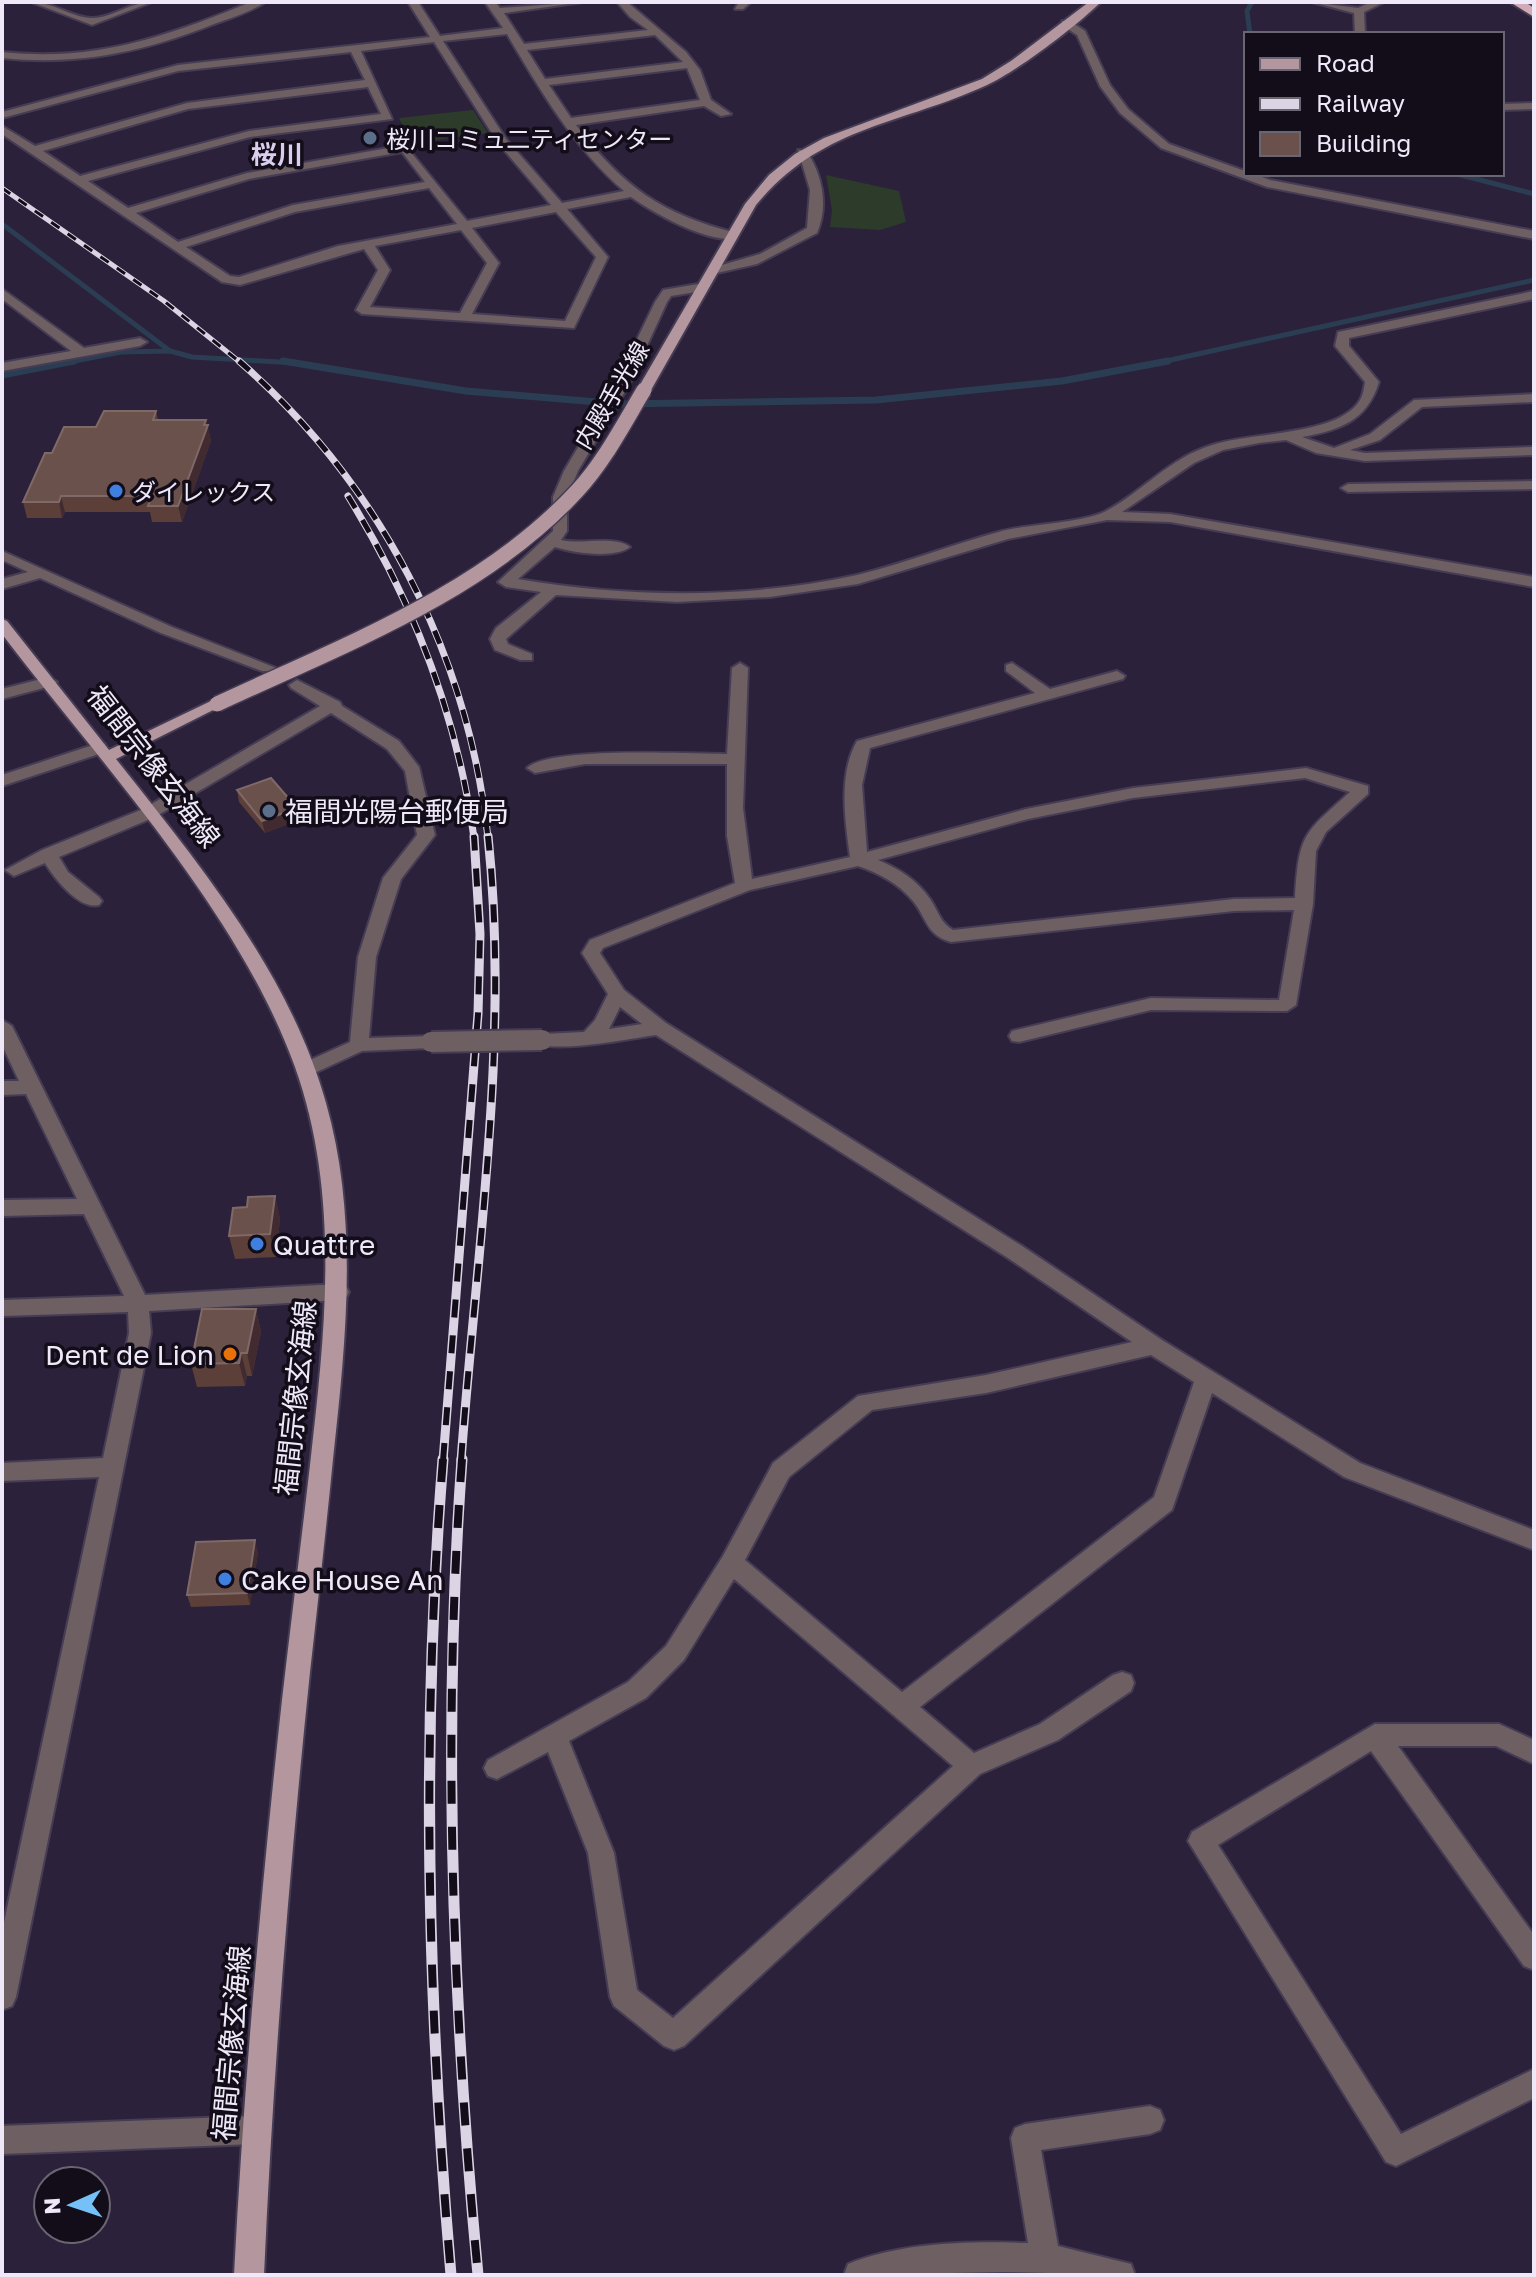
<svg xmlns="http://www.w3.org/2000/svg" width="1536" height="2277" font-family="'Golos Text','Noto Sans JP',sans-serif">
  <rect width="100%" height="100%" fill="#2b213a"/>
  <path fill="#2d3c2a" d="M 473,110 L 488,133 L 411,143 L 399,118 Z
    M 826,175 L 899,191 L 906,222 L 880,230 L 830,227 L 832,210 Z"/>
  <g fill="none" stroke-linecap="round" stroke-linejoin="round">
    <path stroke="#2b3d52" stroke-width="5" d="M 1250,34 L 1247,11 L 1252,2
      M 1457,174 L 1534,194
      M 2,224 L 170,351
      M 64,363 L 121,352 L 170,351 L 192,357 L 296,363
      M 1157,363 L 1534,280"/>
    <path stroke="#2b3d52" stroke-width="7" d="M 283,361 L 466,391 L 621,404 L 876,400 L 1062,381 L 1168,361
      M 2,375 L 74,361"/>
    <g stroke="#463d55" stroke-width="4">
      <path id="minor" d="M 31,2 C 54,2 72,18 92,18 C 110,19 130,2 152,2 L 92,25 Z
        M 251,2 L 265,2 C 251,12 231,18 214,24 C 144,52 77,66 2,58 L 2,52 C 96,62 165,37 251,2 Z
        M 408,2 L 418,2 L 440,36 L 503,28 L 485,2 L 495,2 L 500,8 L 583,2 L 504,13 L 524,44 L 648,30 L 630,17 L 617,2 L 627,2 L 686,52 L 700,70 L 711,100 L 731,114 L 721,116 L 704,106 L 576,125 C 622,186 662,215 737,233 L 737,239 C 705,242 657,215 631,197 L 567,209 L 608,257 L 574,328 L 362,314 L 356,310 L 378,270 L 364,249 L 240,285 L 222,282 L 2,134 L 2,126 L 35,146 L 187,103 L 365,80 L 351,52 L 178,71 L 2,118 L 2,112 L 178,65 L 430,37 ZM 507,34 C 540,90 574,148 624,191 L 562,203 L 506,139 L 443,41 ZM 655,35 L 683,62 L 545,79 L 527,50 ZM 434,42 L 498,143 L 551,205 L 467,221 L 405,145 L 247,173 L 128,208 L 88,181 L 250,137 L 392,119 L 361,51 ZM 687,68 L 700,100 L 571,118 L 549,85 ZM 368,87 L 381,114 L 249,131 L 80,176 L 43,151 L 188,109 ZM 402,152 L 425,182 L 293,205 L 178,242 L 136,213 L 249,179 ZM 429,188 L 457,224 L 338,246 L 239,277 L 230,276 L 186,247 L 295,212 ZM 556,212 L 596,257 L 565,321 L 472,314 L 499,263 L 472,228 ZM 461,230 L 487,263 L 460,313 L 370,307 L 390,270 L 375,246 Z
        M 739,2 L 751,2 L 743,9 L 735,9 Z
        M 1312,2 L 1358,8 L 1371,2 L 1384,2 L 1364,12 L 1365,34 L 1355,34 L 1354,13 Z
        M 1062,21 L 1070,21 L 1085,31 L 1110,85 L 1128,109 L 1169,144 L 1270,180 L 1534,231 L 1534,239 L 1267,187 L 1161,148 L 1120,113 L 1100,86 L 1077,35 L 1062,25 Z
        M 1534,103 L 1534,109 L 1502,110 L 1502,104 Z
        M 798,150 L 806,150 C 822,174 829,205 817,233 L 757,264 L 708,275 L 708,269 L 760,254 L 807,228 L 810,190 Z
        M 704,283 L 708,284 L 708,290 L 671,296 L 667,302 L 630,383 L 578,471 L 567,497 L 567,531 L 561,540 C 581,545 615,535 630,547 C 614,559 574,553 555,547 L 518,579 C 627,598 749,599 857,575 C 906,563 953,544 1002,531 C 1030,524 1080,523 1104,512 C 1142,493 1167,459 1212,445 C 1249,432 1339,436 1360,400 C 1363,395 1364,388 1365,382 L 1335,346 L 1338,332 L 1534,291 L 1534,299 L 1349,338 L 1349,346 L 1379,382 C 1367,421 1340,430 1302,437 L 1334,448 L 1370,434 L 1414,400 L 1534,394 L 1534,402 L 1422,407 L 1380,440 L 1350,450 L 1365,453 L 1534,447 L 1534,455 L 1365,461 L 1316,453 L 1286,440 L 1259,443 L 1223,450 L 1194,463 L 1122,512 L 1170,514 L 1534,577 L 1534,587 L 1170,522 L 1107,520 L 1008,539 L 858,584 L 770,597 L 677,602 L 556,595 L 506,639 L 508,644 L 532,654 L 532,660 L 520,660 L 495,650 L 490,639 L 496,628 L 541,592 L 506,587 L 498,582 L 553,531 L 553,497 L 564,471 L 616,383 L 655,302 L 663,290 Z
        M 2,289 L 84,348 L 140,338 L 147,342 L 140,346 L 2,371 L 2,363 L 71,351 L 2,299 Z
        M 1534,481 L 1534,489 L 1348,492 L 1341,488 L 1348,484 Z
        M 2,551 L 172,627 L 276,668 L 274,671 L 262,671 L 161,633 L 40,578 L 2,589 L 2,579 L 28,572 L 2,560 Z
        M 740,663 L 748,668 L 743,808 L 752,879 L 850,857 C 845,820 838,774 857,741 L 1035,693 L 1006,671 L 1006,665 L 1012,663 L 1050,689 L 1117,671 L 1125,676 L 1123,679 L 870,748 L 862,785 L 867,852 L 1026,809 L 1133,788 L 1306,768 L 1368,786 L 1368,794 L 1326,832 L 1316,851 L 1313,904 L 1296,1005 L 1287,1011 L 1151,1010 L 1019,1042 L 1012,1041 L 1009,1036 L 1012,1031 L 1151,998 L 1279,1000 L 1294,910 L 1234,911 L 951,942 C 926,935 927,918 913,901 C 899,884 879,873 858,866 L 750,890 L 603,948 L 600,953 L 624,990 L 666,1023 L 1022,1246 L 1162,1340 L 1360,1463 L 1534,1530 L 1534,1550 L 1344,1477 L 1212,1393 L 1172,1510 L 920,1707 L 974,1753 L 1040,1724 L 1113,1675 L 1122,1672 L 1131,1675 L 1134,1683 L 1131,1691 L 1058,1740 L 980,1774 L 684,2046 L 674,2050 L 664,2046 L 614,2006 L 610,1997 L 588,1853 L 548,1752 L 497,1779 L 488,1776 L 484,1768 L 488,1760 L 628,1682 L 666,1646 L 723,1556 L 773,1463 L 858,1396 L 986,1375 L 1132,1342 L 1008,1258 L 656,1035 C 634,1038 545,1056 532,1040 L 542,1034 L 584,1032 L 595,1020 L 608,994 L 582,953 L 590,940 L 735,883 L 727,836 L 727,764 L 585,764 L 535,773 L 527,768 C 550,746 690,754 727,754 L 732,668 ZM 1305,778 L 1350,792 C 1303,834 1299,834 1295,898 L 1234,899 L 953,930 C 940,923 938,910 930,899 C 918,881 898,868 878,860 L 1028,819 L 1133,798 ZM 620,1007 L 642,1024 L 609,1029 ZM 1151,1355 L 1194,1382 L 1154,1497 L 902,1692 L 745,1560 L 789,1477 L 872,1410 L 986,1393 ZM 734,1579 L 953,1766 L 673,2018 L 637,1990 L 614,1853 L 569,1741 L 646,1698 L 684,1660 Z
        M 49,677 L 57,682 L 55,685 L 2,699 L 2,689 Z
        M 297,680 L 340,702 L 342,706 L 399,741 L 419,767 L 435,835 L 401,879 L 376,957 L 369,1038 L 431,1036 L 441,1042 L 431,1048 L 362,1051 L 306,1077 L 299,1075 L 296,1070 L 299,1065 L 350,1042 L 358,957 L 383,878 L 417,835 L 405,771 L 387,749 L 331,713 L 155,817 L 59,857 L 68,872 L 99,897 L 102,901 L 99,905 C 79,910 55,879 45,863 L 14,876 L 5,870 L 42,850 L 143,809 L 320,706 L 291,688 L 289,685 Z
        M 99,743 L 105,744 L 105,752 L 2,786 L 2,775 Z
        M 2,1020 L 12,1026 L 145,1295 L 338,1284 L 346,1286 L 349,1292 L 346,1298 L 338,1300 L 149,1311 L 151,1333 L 16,1997 L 12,2006 L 2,2010 L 2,1932 L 99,1477 L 2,1481 L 2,1463 L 103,1458 L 129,1333 L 128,1312 L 2,1316 L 2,1300 L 124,1296 L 84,1214 L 2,1216 L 2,1200 L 77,1199 L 26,1094 L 2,1095 L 2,1081 L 19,1081 L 2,1045 Z
        M 1375,1724 L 1499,1724 L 1534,1740 L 1534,1764 L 1496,1746 L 1398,1746 L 1534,1935 L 1534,1970 L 1524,1966 L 1371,1751 L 1218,1845 L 1401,2134 L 1534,2069 L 1534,2098 L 1396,2166 L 1386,2162 L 1188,1841 L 1192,1832 Z
        M 1150,2106 L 1160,2110 L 1164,2120 L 1160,2130 L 1150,2134 L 1041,2150 L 1058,2246 L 1131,2264 L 1135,2275 L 1005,2272 L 844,2275 L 848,2264 C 902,2242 971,2241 1028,2243 L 1011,2138 L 1015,2128 L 1025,2124 Z
        M 254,2116 L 264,2120 L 268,2130 L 264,2140 L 254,2144 L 2,2154 L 2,2126 Z"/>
    </g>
    <g stroke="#463d55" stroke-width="4">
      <path id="major" d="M 1089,2 L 1101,2 C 1075,27 1019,70 987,85 C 900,125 821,126 756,205 L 651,390 L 639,393 L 637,390 L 745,204 L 769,175 L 795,154 L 824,138 L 982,79 L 1011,61 Z
        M 2,619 L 7,621 L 109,750 L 211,701 L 217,699 L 225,704 L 116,759 C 199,864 289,972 326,1103 C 359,1219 346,1341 333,1459 C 326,1530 318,1601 310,1672 C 289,1873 273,2073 264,2275 L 234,2275 C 244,2083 261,1891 282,1700 C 291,1622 301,1544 310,1465 C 325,1333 341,1196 295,1067 C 239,912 102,765 2,634 Z"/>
    </g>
    <g stroke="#463d55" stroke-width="4">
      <path id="highway" d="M 1510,2 L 1525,2 L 1534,8 L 1534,17 Z"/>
    </g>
    <use href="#minor" fill="#6e5f63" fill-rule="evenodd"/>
    <use href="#major" fill="#b4979e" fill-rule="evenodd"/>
    <use href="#highway" fill="#d1acb6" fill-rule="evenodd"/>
    <g stroke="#dad4e5" stroke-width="5">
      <path id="rail-far3" d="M 2,188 L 164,301 L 241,363"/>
    </g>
    <g stroke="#dad4e5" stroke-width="7">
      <path id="rail-far2" d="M 239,361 C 379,483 468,652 488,838
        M 348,496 C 413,601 457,715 474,838"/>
    </g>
    <g stroke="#dad4e5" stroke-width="9">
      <path id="rail-far1" d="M 443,1461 L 478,1014 L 480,934 L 474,836
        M 461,1461 C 476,1254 510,1043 488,836"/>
    </g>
    <g stroke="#dad4e5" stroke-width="11">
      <path id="rail" d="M 443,1459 C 421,1733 427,2001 451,2275
        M 462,1459 C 442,1731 452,2003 478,2275"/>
    </g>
    <use href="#rail-far3" stroke="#120d18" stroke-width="3" stroke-dasharray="10" stroke-linecap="butt"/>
    <use href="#rail-far2" stroke="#120d18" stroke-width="5" stroke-dasharray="14" stroke-linecap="butt"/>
    <use href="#rail-far1" stroke="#120d18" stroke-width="6" stroke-dasharray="18" stroke-linecap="butt"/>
    <use href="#rail" stroke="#120d18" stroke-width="8" stroke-dasharray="23" stroke-linecap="butt"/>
    <g stroke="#463d55" stroke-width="24" stroke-linecap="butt">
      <path id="minor-bridge" d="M 431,1042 L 542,1040"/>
    </g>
    <g stroke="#463d55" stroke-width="18" stroke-linecap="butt">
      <path id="major-bridge" d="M 217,704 C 341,646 482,594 577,491 C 604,462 623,425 644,390"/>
    </g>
    <use href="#minor-bridge" stroke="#6e5f63" stroke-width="20"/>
    <use href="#major-bridge" stroke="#b4979e" stroke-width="15"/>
  </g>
  <path fill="#5b3f38" d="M 156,411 L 158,420 L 206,420 L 211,441 L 182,522 L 152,522 L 150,512 L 65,512 L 62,518 L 27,518 L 23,502 L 52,453 L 96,427 Z
    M 237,790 L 297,808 L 299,820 L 265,833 L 239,802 Z
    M 275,1196 L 280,1219 L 276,1257 L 235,1259 L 229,1236 L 247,1207 Z
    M 256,1309 L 261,1332 L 252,1376 L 247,1376 L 245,1386 L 197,1387 L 191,1364 Z
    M 258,1552 L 250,1605 L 191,1607 L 187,1595 Z"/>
  <path fill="#412b30" d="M 206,420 L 211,441 L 182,522 L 178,506 Z
    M 61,496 L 65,512 L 62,518 L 59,502 Z
    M 297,808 L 299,820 L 265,833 L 262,821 Z
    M 275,1196 L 280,1219 L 276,1257 L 270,1234 Z
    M 256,1309 L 261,1332 L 252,1376 L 247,1353 Z
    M 241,1353 L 247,1376 L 245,1386 L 239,1363 Z
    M 255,1540 L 258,1552 L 250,1605 L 247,1593 Z"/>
  <path fill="#6b514c" stroke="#7f6967" stroke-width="2" d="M 104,411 L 156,411 L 153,420 L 206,420 L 204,425 L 208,425 L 178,506 L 148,506 L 152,496 L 61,496 L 59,502 L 23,502 L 45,453 L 52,453 L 64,427 L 96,427 Z
    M 271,778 L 297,808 L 262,821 L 237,790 Z
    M 275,1196 L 270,1234 L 229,1236 L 233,1208 L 247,1207 L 248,1197 Z
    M 202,1309 L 256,1309 L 247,1353 L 241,1353 L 239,1363 L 191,1364 Z
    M 255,1540 L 247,1593 L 187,1595 L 196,1542 Z"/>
  <g fill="#5c6f8a" stroke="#120d18" stroke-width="3">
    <circle cx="370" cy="138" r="8"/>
    <circle cx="269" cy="811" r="8"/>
  </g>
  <g fill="#3f7fe0" stroke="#120d18" stroke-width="3">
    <circle cx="116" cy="491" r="8"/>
    <circle cx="257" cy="1244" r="8"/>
    <circle cx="225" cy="1579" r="8"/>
  </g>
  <circle fill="#e8710a" stroke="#120d18" stroke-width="3" cx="230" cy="1354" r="8"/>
  <g text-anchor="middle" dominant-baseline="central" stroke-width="7" stroke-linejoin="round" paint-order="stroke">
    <g font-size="24" fill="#eee8f9" stroke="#120d18" text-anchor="start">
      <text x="386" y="138">桜川コミュ二ティセンター</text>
      <text x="132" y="491">ダイレックス</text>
    </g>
    <g font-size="24" fill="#eee8f9" stroke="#120d18">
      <text transform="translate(611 395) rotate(-59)">内殿手光線</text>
    </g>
    <g font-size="26" font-weight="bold" fill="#daceef" stroke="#120d18">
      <text x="277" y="154">桜川</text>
    </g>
    <g font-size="28" fill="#eee8f9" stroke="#120d18">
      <text transform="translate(154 766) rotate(52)">福間宗像玄海線</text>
      <text transform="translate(295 1398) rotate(-84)">福間宗像玄海線</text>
      <text transform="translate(231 2043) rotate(-85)">福間宗像玄海線</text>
    </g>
    <g font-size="28" fill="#eee8f9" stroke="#120d18" text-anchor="start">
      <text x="285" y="811">福間光陽台郵便局</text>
      <text x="273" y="1244">Quattre</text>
      <text x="214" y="1354" text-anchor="end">Dent de Lion</text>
      <text x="241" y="1579">Cake House An</text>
    </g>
  </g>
  <rect width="1536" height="2277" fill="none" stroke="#eee8f9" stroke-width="8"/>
  <rect x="1244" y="32" width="260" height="144" fill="#120d18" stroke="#6a6572" stroke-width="2"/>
  <rect x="1260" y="58" width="40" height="12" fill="#b4979e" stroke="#6a6572" stroke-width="2"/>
  <text x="1316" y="72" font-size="24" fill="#eee8f9">Road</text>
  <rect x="1260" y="98" width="40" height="12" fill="#dad4e5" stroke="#6a6572" stroke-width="2"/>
  <text x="1316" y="112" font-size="24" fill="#eee8f9">Railway</text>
  <rect x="1260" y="132" width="40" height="24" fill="#6b514c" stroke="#6a6572" stroke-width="2"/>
  <text x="1316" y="152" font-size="24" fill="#eee8f9">Building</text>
  <g transform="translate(72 2205) rotate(267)"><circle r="38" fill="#120d18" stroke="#6a6572" stroke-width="2"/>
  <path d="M0-6L14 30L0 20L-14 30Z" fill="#75c0f6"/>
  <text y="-12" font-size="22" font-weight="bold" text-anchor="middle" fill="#eee8f9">N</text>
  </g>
</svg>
